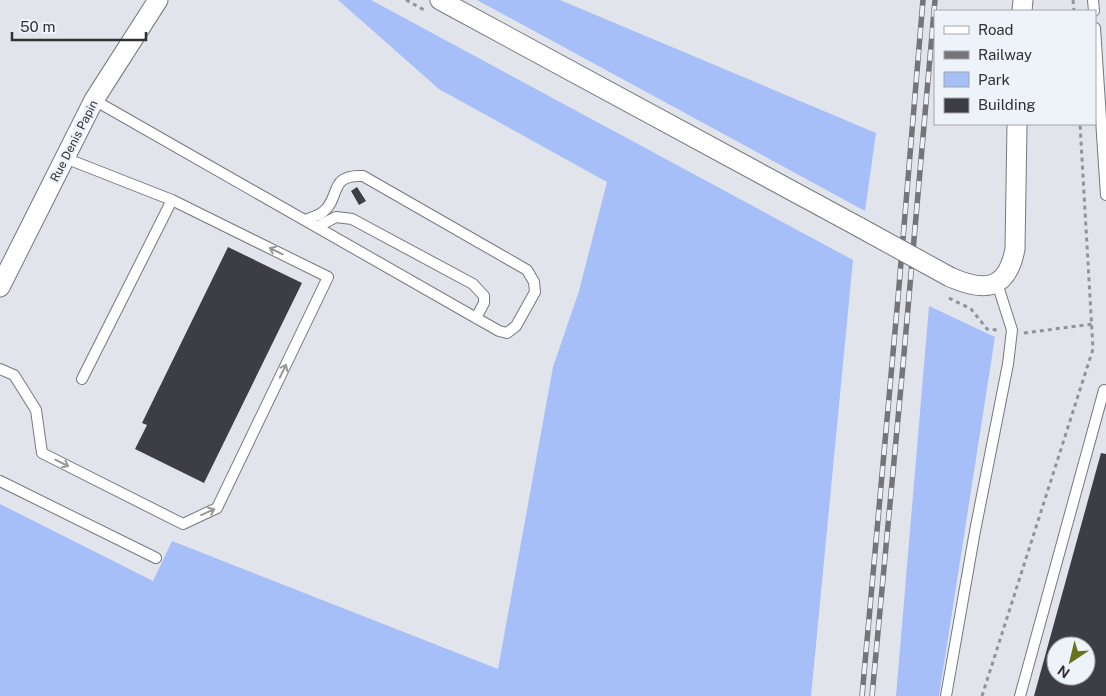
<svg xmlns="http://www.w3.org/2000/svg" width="1106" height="696" font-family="'Public Sans',sans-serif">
  <rect width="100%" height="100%" fill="#e1e4eb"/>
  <path fill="#a6bff8" d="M 338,0 L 371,0 L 853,260 L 811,696 L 0,696 L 0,504 L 153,581 L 172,541 L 498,669 L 553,367 L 579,291 L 607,182 L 439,89 Z
    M 477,0 L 560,0 L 876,133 L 865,211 Z
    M 929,306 L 995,337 L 939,696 L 896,696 Z"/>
  <path fill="#3c3e44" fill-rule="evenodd" d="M 357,187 L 366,201 L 359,205 L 351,191 Z
    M 228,247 L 302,283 L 204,483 L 135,449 L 147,425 L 142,423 Z
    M 1101,453 L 1106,454 L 1106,696 L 1034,696 ZM 1056,646 L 1086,646 L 1086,676 L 1056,676 Z"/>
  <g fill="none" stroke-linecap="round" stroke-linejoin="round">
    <g stroke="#75787e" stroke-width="12">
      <path id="lane" d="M 1093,0 L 1094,11
        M 1095,28 L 1106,195
        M 94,100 L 499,331 L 507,333 L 516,326 L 535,292 L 534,282 L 527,270 L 363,176 C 328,174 341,198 323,212 C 318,216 310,218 305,220
        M 65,158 L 172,200 L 82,379
        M 317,227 L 336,217 L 352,219 L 473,284 L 484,296 L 484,303 L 476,318
        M 0,369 L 14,375 L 36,410 L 42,453 L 183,524 L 217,508 L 328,277 L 172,200
        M 0,481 L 156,558
        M 946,696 L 975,531 L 1008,364 L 1012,330 L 997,283
        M 1020,696 L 1104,390 L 1106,391"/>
    </g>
    <g stroke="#75787e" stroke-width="21">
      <path id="street" d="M 440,0 L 859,227
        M 1022,11 L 1023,0
        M 950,277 C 984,292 1007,291 1015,249 L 1017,124
        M 0,287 L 94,100 L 158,0"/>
    </g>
    <path stroke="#919398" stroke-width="3" stroke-dasharray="4 4" stroke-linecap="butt" d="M 406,0 L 426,11
      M 1073,0 L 1074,11
      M 949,298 L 971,309 L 987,329 L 998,330
      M 1024,333 L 1093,324
      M 982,696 L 1093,349 L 1080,124"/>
    <use href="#lane" stroke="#fff" stroke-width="10"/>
    <use href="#street" stroke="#fff" stroke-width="19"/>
    <g stroke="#737579" stroke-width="5.5">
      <path id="rail" d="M 862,696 L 898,298 L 923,0
        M 872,696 L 903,365 L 935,0"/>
    </g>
    <use href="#rail" stroke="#eef2f9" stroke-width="4" stroke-dasharray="11" stroke-linecap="butt"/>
    <g stroke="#75787e" stroke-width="21" stroke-linecap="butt">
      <path id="street-bridge" d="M 859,227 L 950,277"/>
    </g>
    <use href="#street-bridge" stroke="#fff" stroke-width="19"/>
  </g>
  <defs><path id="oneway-shaft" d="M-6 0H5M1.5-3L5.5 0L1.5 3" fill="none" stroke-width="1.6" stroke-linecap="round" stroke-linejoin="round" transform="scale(1.25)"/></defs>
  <g stroke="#989899">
    <use href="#oneway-shaft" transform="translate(276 251) rotate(-154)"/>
    <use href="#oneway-shaft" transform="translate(283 371) rotate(-64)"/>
    <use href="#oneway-shaft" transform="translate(62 463) rotate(27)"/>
    <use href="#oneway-shaft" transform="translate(208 512) rotate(-24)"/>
  </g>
  <g text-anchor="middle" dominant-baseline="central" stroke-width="5" stroke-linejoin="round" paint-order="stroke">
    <g font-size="12" fill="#303133" stroke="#eef2f9">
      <text transform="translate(74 141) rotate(-63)">Rue Denis Papin</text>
    </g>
  </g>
  <rect x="934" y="10" width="162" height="115" fill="#eef2f9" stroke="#a2a5aa"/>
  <rect x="944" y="26" width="25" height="8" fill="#ffffff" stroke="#a2a5aa"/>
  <text x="978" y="35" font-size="15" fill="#303133">Road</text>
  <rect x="944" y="51" width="25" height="8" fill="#737579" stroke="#a2a5aa"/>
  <text x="978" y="60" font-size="15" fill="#303133">Railway</text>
  <rect x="944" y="72" width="25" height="15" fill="#a6bff8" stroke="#a2a5aa"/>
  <text x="978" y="85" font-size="15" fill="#303133">Park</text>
  <rect x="944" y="98" width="25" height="15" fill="#3c3e44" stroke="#a2a5aa"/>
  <text x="978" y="110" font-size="15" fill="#303133">Building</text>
  <g transform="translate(1071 661) rotate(215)"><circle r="24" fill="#eef2f9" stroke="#a2a5aa"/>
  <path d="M0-4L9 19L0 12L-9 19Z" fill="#68731c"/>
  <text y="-8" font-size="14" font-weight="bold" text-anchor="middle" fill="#303133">N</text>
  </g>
  <path d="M12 32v8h134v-8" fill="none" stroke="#303133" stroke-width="2.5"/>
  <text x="20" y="32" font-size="15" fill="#303133" stroke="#eef2f9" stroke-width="4" paint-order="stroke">50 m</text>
</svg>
